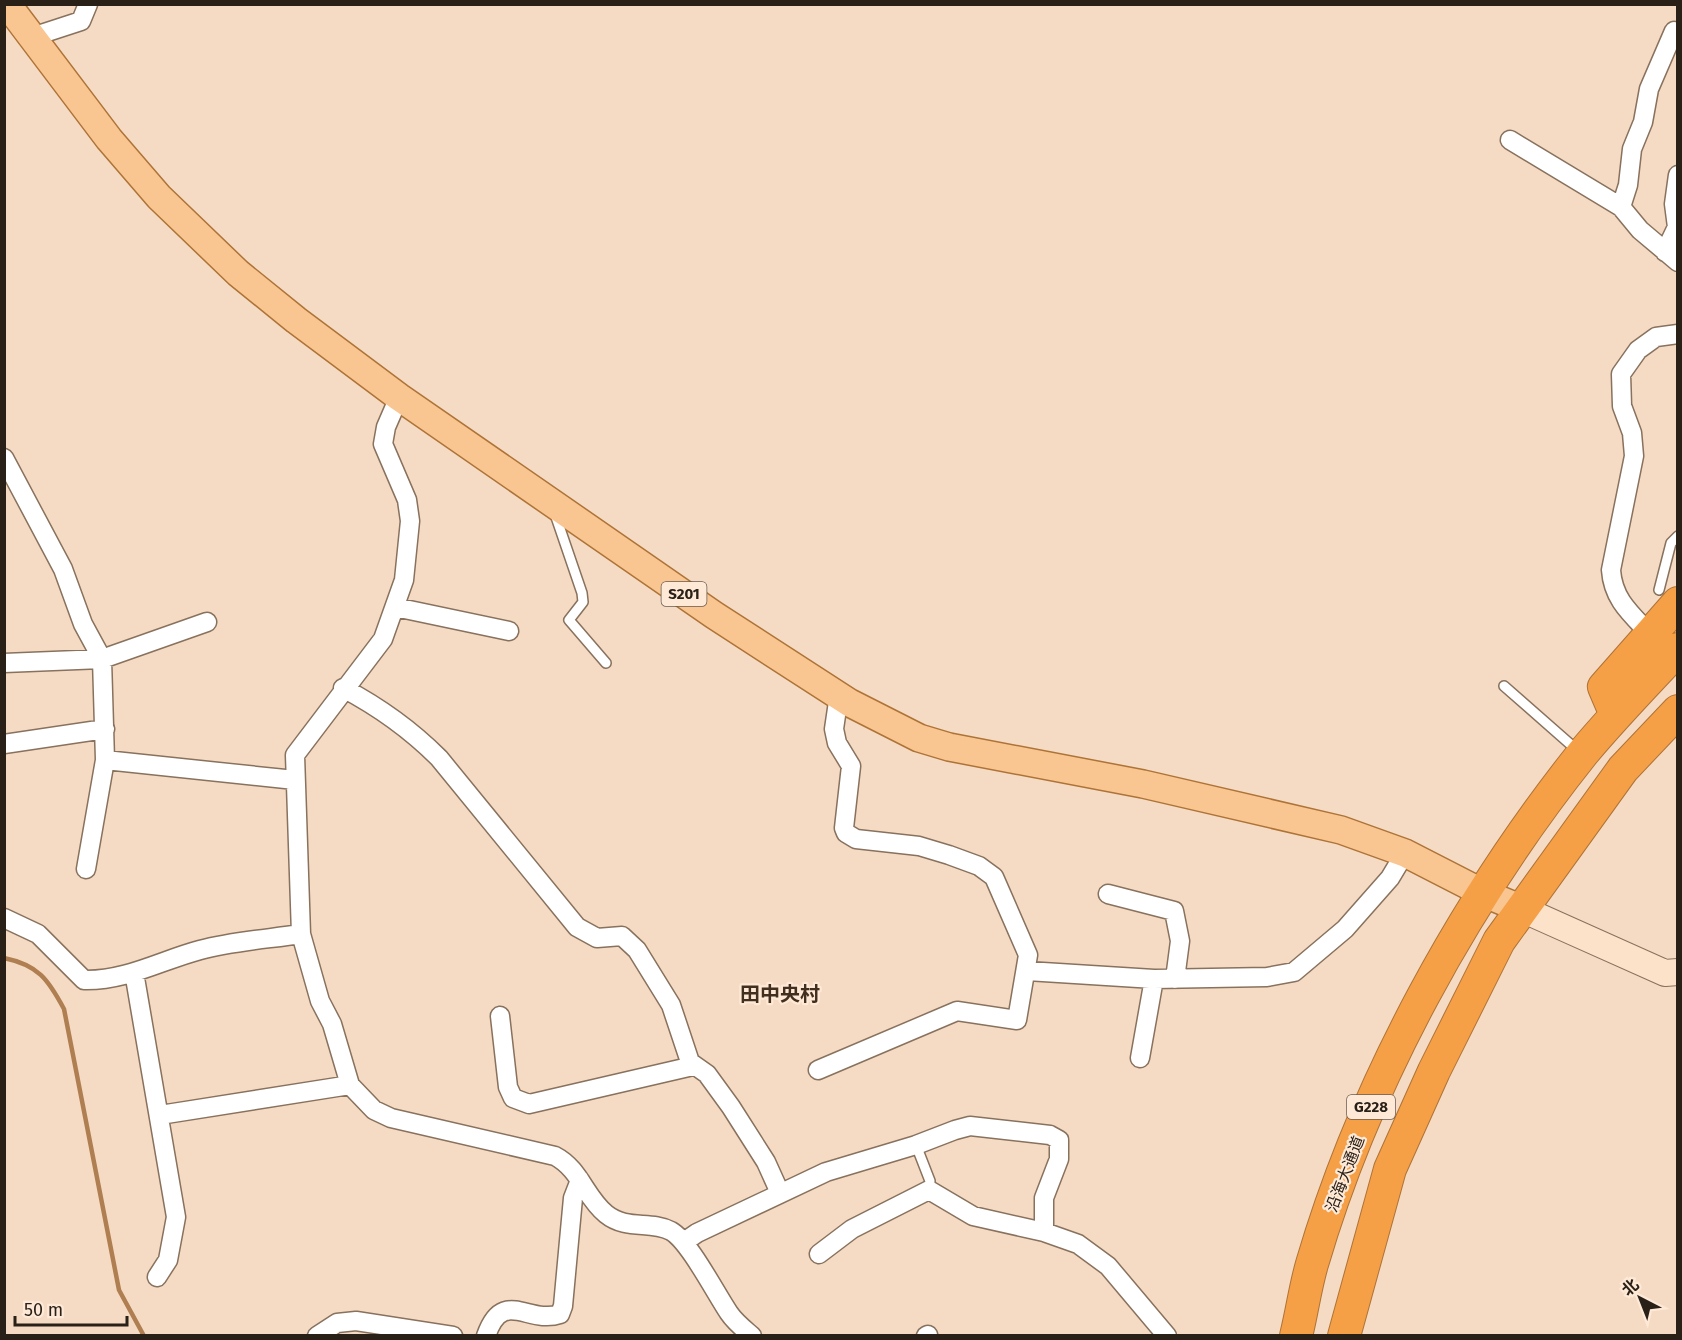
<svg xmlns="http://www.w3.org/2000/svg" width="1682" height="1340" font-family="'Fira Sans','Noto Sans SC',sans-serif">
  <rect width="100%" height="100%" fill="#f5dbc4"/>
  <g fill="none" stroke-linecap="round" stroke-linejoin="round">
    <path stroke="#b07f51" stroke-width="4.5" d="M 4,958 C 38,965 48,979 64,1009 L 119,1290 L 144,1336"/>
    <g stroke="#88715d" stroke-width="12">
      <path id="lane" d="M 555,514 L 582,593 L 583,602 L 569,620 L 606,663
        M 1659,590 L 1671,543 L 1678,536
        M 1504,686 L 1578,751
        M 916,1145 L 930,1181 L 929,1190"/>
    </g>
    <g stroke="#88715d" stroke-width="21">
      <path id="street" d="M 32,37 L 81,21 L 88,4
        M 1510,140 L 1621,207 L 1640,230 L 1678,262
        M 1621,207 L 1628,185 L 1632,149 L 1643,122 L 1649,89 L 1674,31
        M 1665,252 L 1677,227 L 1674,204 L 1678,175
        M 399,397 L 386,427 L 383,444 L 407,500 L 410,521 L 404,580 L 383,639 L 295,755 L 301,934 L 320,1001 L 332,1024 L 350,1085 L 374,1110 L 391,1118 L 555,1156 C 580,1169 585,1197 606,1214 C 627,1231 650,1220 671,1231 C 689,1241 716,1294 729,1313 C 735,1322 744,1329 752,1336
        M 4,458 L 63,569 L 83,624 L 102,659 L 105,760 L 86,869
        M 395,607 L 509,631
        M 1650,634 C 1630,613 1613,599 1611,570 L 1634,456 L 1632,433 L 1622,406 L 1621,374 L 1638,350 L 1656,337 L 1678,334
        M 4,663 L 102,659 L 207,622
        M 343,688 C 379,707 410,729 439,758 L 577,927 L 597,938 L 622,936 L 637,950 L 671,1005 L 690,1062 L 707,1074 L 731,1107 L 766,1162 L 780,1193
        M 4,744 L 105,729
        M 105,760 L 295,780
        M 1108,894 L 1174,911 L 1180,941 L 1175,979
        M 4,918 L 38,934 L 84,980 C 126,981 162,960 200,950 C 233,941 268,939 301,934
        M 1027,971 L 1154,979 L 1267,977 L 1294,972 L 1345,929 L 1390,878 L 1405,853
        M 134,972 L 176,1217 L 168,1260 L 157,1277
        M 500,1016 L 508,1087 L 513,1098 L 529,1104 L 693,1066
        M 1140,1058 L 1154,979
        M 818,1070 L 957,1011 L 1017,1020 L 1028,955 L 994,877 L 979,866 L 949,855 L 919,846 L 856,839 L 846,833 L 844,828 L 851,766 L 837,743 L 834,729 L 839,695
        M 160,1115 L 350,1085
        M 684,1242 L 697,1233 L 826,1172 L 916,1145 L 955,1130 L 970,1126 L 1050,1135 L 1059,1140 L 1059,1159 L 1044,1198 L 1044,1232
        M 819,1254 L 852,1229 L 929,1190 L 973,1216 L 1044,1232 L 1078,1244 L 1108,1266 L 1167,1336
        M 317,1336 L 337,1323 L 356,1321 L 453,1336
        M 486,1336 C 503,1287 528,1325 560,1314 L 563,1306 L 573,1198 L 580,1180
        M 926,1336 L 928,1335"/>
    </g>
    <g stroke="#88715d" stroke-width="28">
      <path id="secondary" d="M 1522,909 L 1665,973 L 1678,972"/>
    </g>
    <g stroke="#ae7336" stroke-width="30">
      <path id="primary" d="M 7,4 L 109,139 L 159,197 L 238,273 L 296,320 L 399,397 L 714,615 L 850,703 L 919,738 L 949,747 L 1143,784 L 1341,830 L 1405,853 L 1483,893 L 1522,909"/>
    </g>
    <g stroke="#ae7336" stroke-width="34">
      <path id="highway" d="M 1616,715 L 1604,687 L 1678,603
        M 1296,1336 C 1302,1312 1305,1288 1312,1264 C 1365,1083 1465,901 1583,753 C 1613,717 1646,683 1678,649
        M 1344,1336 L 1390,1169 L 1434,1071 L 1499,941 L 1623,769 L 1678,711"/>
    </g>
    <use href="#lane" stroke="#fff" stroke-width="9"/>
    <use href="#street" stroke="#fff" stroke-width="18"/>
    <use href="#secondary" stroke="#fce2c8" stroke-width="26"/>
    <use href="#primary" stroke="#f9c591" stroke-width="27"/>
    <use href="#highway" stroke="#f59f47" stroke-width="32"/>
  </g>
  <g text-anchor="middle" dominant-baseline="central" stroke-width="4.5" stroke-linejoin="round" paint-order="stroke">
    <g fill="#fee9d7" stroke="#695c51" stroke-width="1.5">
      <rect x="661.5" y="582" width="45" height="24" rx="4.5"/>
      <rect x="1347" y="1095" width="48" height="24" rx="4.5"/>
    </g>
    <g font-size="15" font-weight="bold" fill="#292017">
      <text x="684" y="594">S201</text>
      <text x="1371" y="1107">G228</text>
    </g>
    <g font-size="16" fill="#292017" stroke="#fee9d7">
      <text transform="translate(1345 1174) rotate(-69)">沿海大通道</text>
    </g>
    <g font-size="20" font-weight="bold" fill="#432f1d" stroke="#fee9d7">
      <text x="780" y="994">田中央村</text>
    </g>
  </g>
  <rect width="1682" height="1340" fill="none" stroke="#292017" stroke-width="12"/>
  <g transform="translate(1640 1298) rotate(318)" stroke="#fee9d7" stroke-width="4.5" paint-order="stroke">
  <path d="M0-4.5L10 22L0 15L-10 22Z" fill="#292017"/>
  <text y="-9" font-size="16" font-weight="bold" text-anchor="middle" fill="#292017">北</text>
  </g>
  <path d="M15 1316v9h112v-9" fill="none" stroke="#292017" stroke-width="3"/>
  <text x="24" y="1316" font-size="18" fill="#292017" stroke="#fee9d7" stroke-width="4.5" paint-order="stroke">50 m</text>
</svg>
